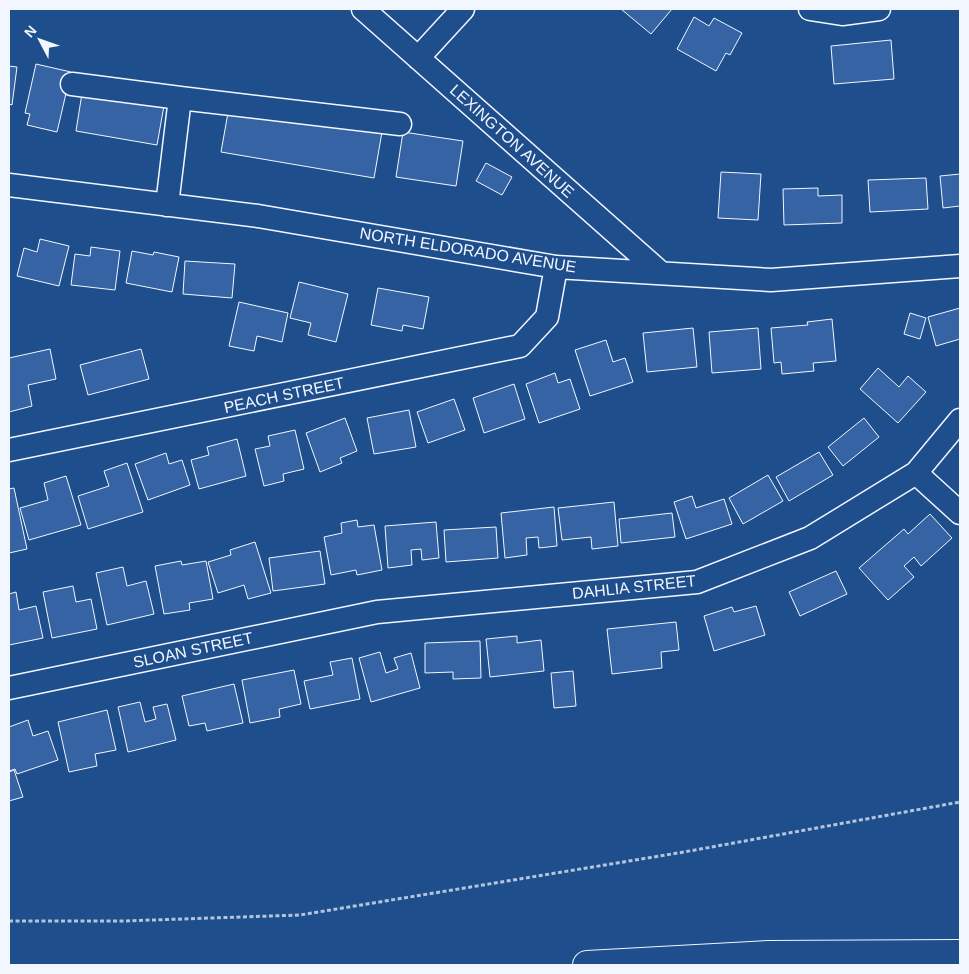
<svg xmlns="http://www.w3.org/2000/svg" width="969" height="974" font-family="Arial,sans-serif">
  <rect width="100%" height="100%" fill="#1f4e8c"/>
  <path fill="#3563a3" stroke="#f2f6ff" d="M 621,9 L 672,9 L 651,34 Z
    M 694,17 L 709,26 L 714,18 L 742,33 L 730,55 L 726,53 L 716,71 L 677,49 Z
    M 891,40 L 894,79 L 834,84 L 831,46 Z
    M 36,64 L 71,72 L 57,132 L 27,125 L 30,114 L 25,113 Z
    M 9,66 L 17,67 L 12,105 L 9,104 Z
    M 83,87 L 165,100 L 157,145 L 76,131 Z
    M 229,107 L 382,132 L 374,178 L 221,152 Z
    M 403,132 L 463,141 L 456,186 L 396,177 Z
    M 486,163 L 512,177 L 502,195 L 476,181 Z
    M 721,172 L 761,174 L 758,220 L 718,218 Z
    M 960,174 L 960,206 L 943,208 L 940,176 Z
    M 926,178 L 928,209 L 870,212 L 868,180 Z
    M 818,188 L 818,196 L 842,195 L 842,223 L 784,225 L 783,189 Z
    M 40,239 L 69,246 L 59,286 L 17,276 L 24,248 L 37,252 Z
    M 91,247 L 120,251 L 115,290 L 71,285 L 75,254 L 90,256 Z
    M 132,251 L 153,255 L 154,252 L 179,257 L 172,292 L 126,283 Z
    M 185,261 L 235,264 L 232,298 L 183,294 Z
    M 299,282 L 348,294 L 336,342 L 308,335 L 311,323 L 290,318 Z
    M 378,288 L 429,297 L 423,329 L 403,325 L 402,331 L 371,325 Z
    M 239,302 L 288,313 L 282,342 L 257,336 L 254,351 L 229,346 Z
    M 960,308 L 960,339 L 936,346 L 928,317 Z
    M 910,313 L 926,318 L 920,339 L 904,334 Z
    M 832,319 L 836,361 L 813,363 L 814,371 L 782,374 L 781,362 L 774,363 L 771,328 L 808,325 L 807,322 Z
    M 693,328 L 697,367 L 647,372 L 643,333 Z
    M 758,328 L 761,369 L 712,373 L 709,332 Z
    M 606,340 L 613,362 L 625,358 L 633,382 L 590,396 L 575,350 Z
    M 50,349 L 56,379 L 28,385 L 32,406 L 9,412 L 9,358 Z
    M 141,349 L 149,379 L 88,395 L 80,365 Z
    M 878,368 L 899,387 L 908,376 L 926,392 L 898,423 L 860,389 Z
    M 555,373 L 558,383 L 570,379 L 580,409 L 539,423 L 526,384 Z
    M 514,384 L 525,419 L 484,433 L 473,398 Z
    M 454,399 L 465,430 L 428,443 L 417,412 Z
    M 409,410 L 416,447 L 374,454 L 367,418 Z
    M 345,418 L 357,451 L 340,458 L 342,463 L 320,472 L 306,433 Z
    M 864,418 L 879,437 L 843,466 L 828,447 Z
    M 295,430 L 304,469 L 283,474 L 284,481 L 264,486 L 255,449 L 270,446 L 268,436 Z
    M 237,439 L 246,476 L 199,489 L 191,460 L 209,455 L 207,447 Z
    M 819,452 L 833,475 L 789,501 L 776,477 Z
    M 166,453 L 169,464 L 182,460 L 190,485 L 148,500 L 135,464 Z
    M 127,463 L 143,512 L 88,529 L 78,496 L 109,486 L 104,471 Z
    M 768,475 L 783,501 L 743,524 L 729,498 Z
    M 66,476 L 81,525 L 29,540 L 20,508 L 48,500 L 44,483 Z
    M 14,488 L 27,549 L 9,553 L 9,489 Z
    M 692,496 L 696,508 L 724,499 L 732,524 L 686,539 L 674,502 Z
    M 614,502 L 618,546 L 592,549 L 591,537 L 562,540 L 558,508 Z
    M 554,507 L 557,546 L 539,548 L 538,537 L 526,538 L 527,555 L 505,558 L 501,513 Z
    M 672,513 L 675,537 L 621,543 L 619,519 Z
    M 930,514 L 952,538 L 921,566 L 914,557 L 904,566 L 914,577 L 888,600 L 859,568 L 904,529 L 908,534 Z
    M 357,520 L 358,527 L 374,525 L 382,570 L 357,575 L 356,570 L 331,575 L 324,537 L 342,533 L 341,523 Z
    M 436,522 L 439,558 L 422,560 L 421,549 L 411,550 L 412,565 L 388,568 L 385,526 Z
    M 496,527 L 498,558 L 446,562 L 444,530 Z
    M 255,542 L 271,593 L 248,599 L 244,585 L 218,593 L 208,562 L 231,555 L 230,550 Z
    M 320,551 L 325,584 L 273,591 L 269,558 Z
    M 181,561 L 182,565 L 206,561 L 213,599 L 189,603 L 190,610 L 164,614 L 155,566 Z
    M 123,567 L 127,586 L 146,581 L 154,614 L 107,625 L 96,573 Z
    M 836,571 L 847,594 L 800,616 L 789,592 Z
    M 73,586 L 76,602 L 91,599 L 97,629 L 52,638 L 43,592 Z
    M 16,592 L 19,610 L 36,606 L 43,638 L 9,645 L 9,594 Z
    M 756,606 L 765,635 L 714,651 L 704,616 L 732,607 L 734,612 Z
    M 676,622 L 679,650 L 661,652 L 662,668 L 612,674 L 607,629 Z
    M 517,636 L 517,643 L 541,640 L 544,671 L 490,677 L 486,639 Z
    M 480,641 L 481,678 L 453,679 L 453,672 L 425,673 L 425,643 Z
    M 380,652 L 386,673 L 398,669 L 394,658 L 411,653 L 420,688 L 371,702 L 359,658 Z
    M 352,658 L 360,699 L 310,709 L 304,681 L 333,675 L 330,662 Z
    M 294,670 L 301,704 L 279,709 L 280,717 L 250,723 L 242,680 Z
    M 573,671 L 576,706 L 554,708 L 551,673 Z
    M 234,684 L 243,723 L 207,731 L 205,723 L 189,726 L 182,696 Z
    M 140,702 L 145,722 L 156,719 L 153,707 L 167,704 L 176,740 L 128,752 L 118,707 Z
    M 107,710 L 116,750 L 95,754 L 97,766 L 69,772 L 58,722 Z
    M 28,720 L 33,736 L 48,731 L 58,760 L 17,774 L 15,769 L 9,771 L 9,727 Z
    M 14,770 L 23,797 L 9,801 L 9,772 Z"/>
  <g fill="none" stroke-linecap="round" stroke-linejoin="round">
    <g stroke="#f2f6ff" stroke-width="25">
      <path id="minor" d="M 363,9 L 661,273
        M 810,9 L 842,14 L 879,9
        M 418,58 L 463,9
        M 72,84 L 180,98 L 167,205
        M 180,98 L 400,124
        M 9,185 L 258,216 L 556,267 L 771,280 L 960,266
        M 9,450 L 520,346 L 547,317 L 556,267
        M 916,473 L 960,513
        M 9,688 L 377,612 L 697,582 L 810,538 L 916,473 L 960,420"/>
    </g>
    <g stroke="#f2f6ff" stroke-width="30">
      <path id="major" d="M 587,965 L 768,955 L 960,954"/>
    </g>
    <path stroke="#b3c4dc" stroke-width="3" stroke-dasharray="4 2.5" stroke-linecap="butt" d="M 9,921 L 123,921 L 300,915 L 684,852 L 960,802"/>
    <use href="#minor" stroke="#1f4e8c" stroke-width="22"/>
    <use href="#major" stroke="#1f4e8c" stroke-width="28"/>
  </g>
  <g text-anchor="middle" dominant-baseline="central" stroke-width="4" stroke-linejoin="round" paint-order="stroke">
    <g font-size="16" fill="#f2f6ff" stroke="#1f4e8c">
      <text transform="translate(512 141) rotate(42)">LEXINGTON AVENUE</text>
      <text transform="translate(468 250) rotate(9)">NORTH ELDORADO AVENUE</text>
      <text transform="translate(284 395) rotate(-12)">PEACH STREET</text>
      <text transform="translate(634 587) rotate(-6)">DAHLIA STREET</text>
      <text transform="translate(193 650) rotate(-12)">SLOAN STREET</text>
    </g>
  </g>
  <rect width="969" height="974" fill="none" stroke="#f2f6ff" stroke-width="20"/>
  <g transform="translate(40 40) rotate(311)" stroke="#1f4e8c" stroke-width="4" paint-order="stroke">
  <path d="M0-4L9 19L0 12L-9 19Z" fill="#f2f6ff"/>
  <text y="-8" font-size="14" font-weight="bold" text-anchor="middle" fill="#f2f6ff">N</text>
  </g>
</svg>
